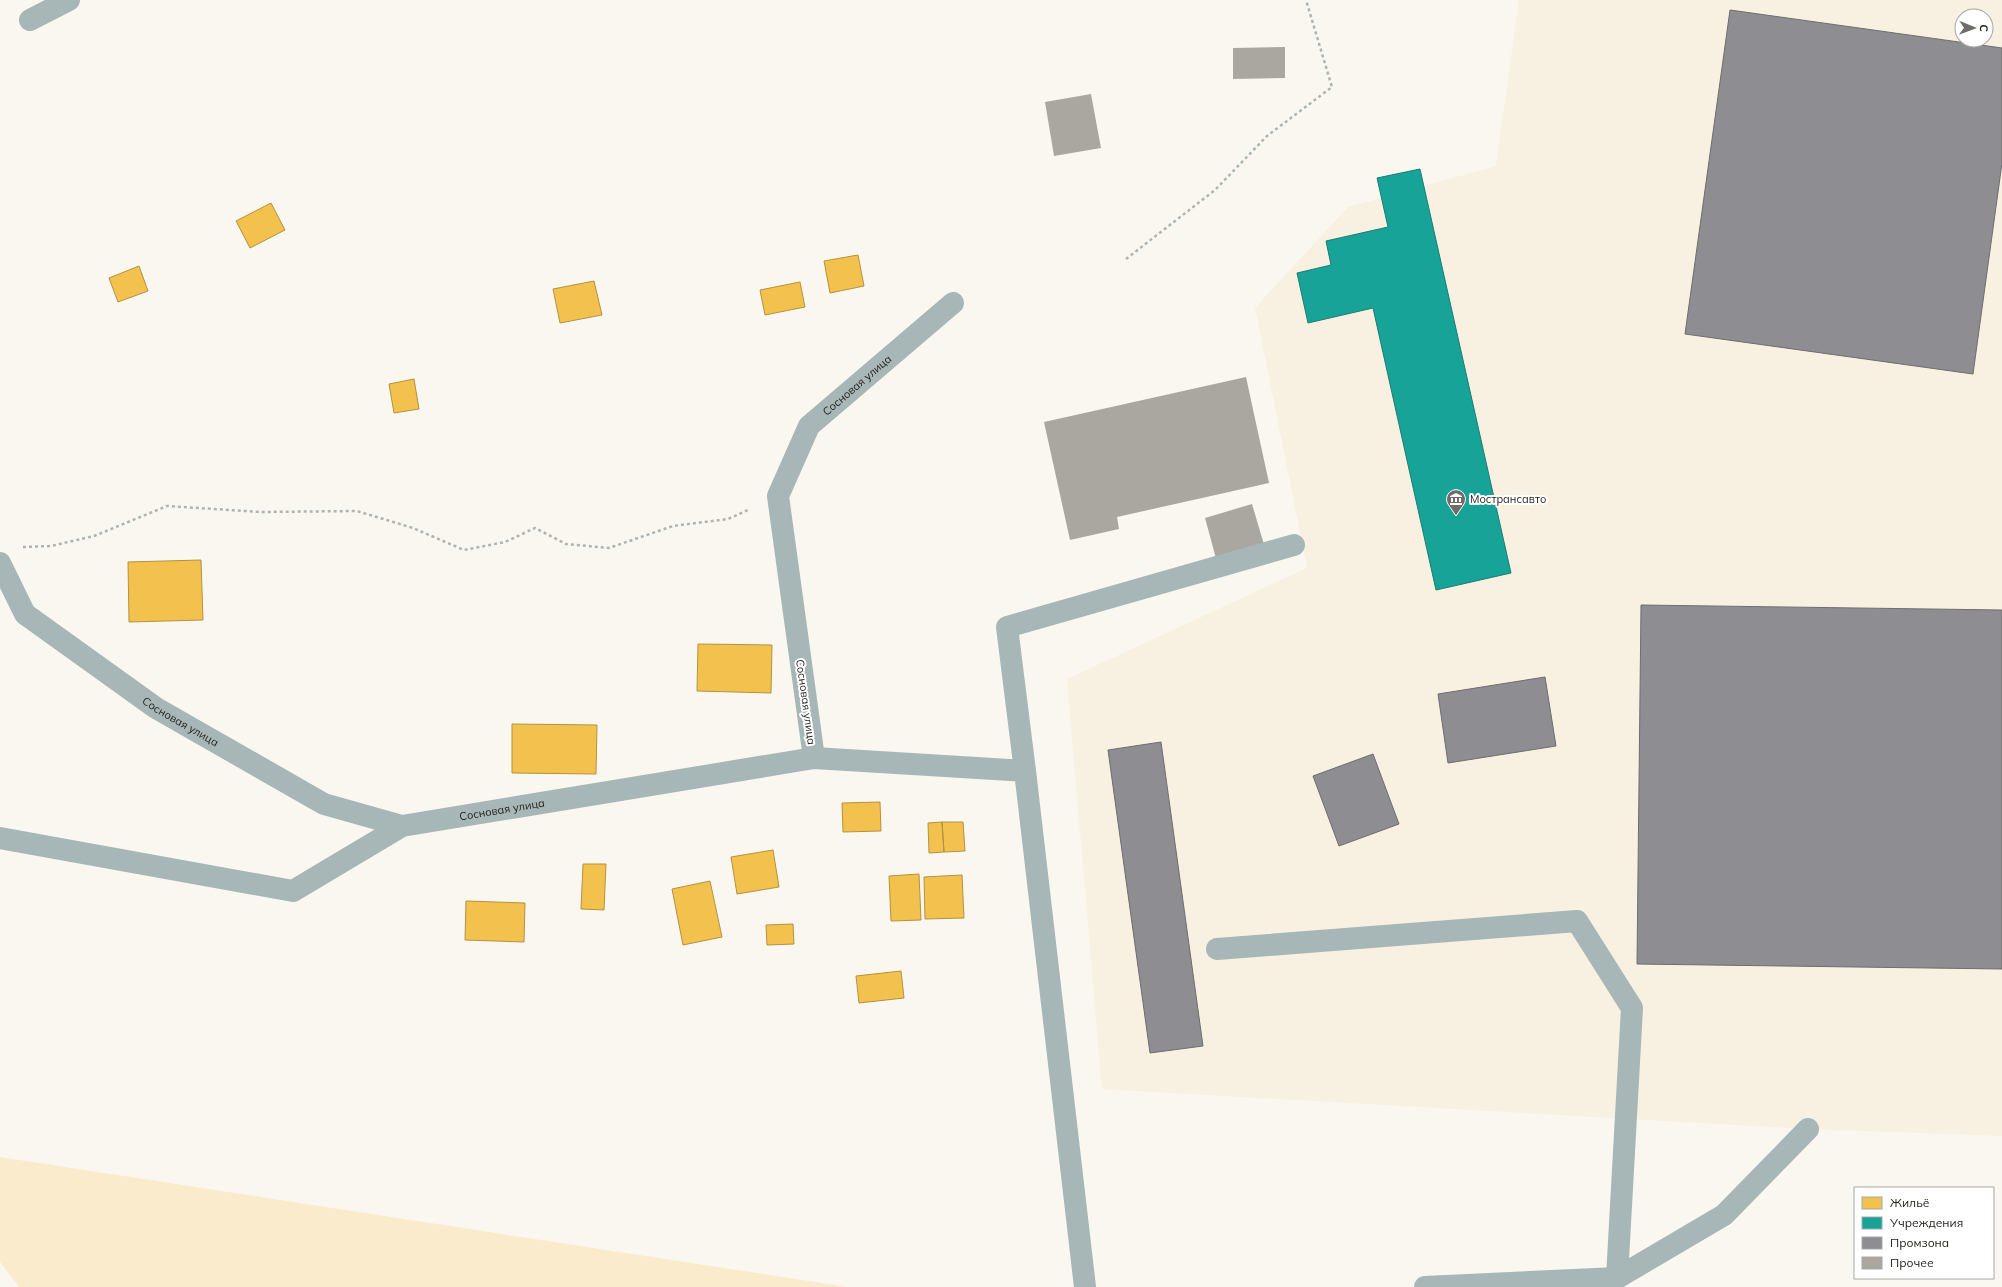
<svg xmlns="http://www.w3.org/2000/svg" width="2002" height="1287" font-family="Mulish,sans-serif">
  <rect width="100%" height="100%" fill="#faf7f0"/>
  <path fill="#f8f0e1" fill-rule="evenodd" d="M 1519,0 L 2002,0 L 2002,1136 L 1808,1129 L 1102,1089 L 1067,679 L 1307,568 L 1255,308 L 1348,207 L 1496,166 ZM 1962,16 L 1986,16 L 1986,40 L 1962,40 Z"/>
  <path fill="#faebcd" d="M 0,1157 L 848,1287 L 19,1287 L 0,1262 Z"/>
  <path fill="#f2c14e" stroke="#b59240" d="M 271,203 L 285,230 L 250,248 L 236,221 Z
    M 858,255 L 864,286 L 830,293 L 824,261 Z
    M 139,266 L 148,291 L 118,302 L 109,278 Z
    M 594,281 L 602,315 L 560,323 L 553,289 Z
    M 800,282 L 805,307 L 765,315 L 760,290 Z
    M 414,379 L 419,409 L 394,413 L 389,384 Z
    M 201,560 L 203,620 L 129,622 L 128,562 Z
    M 698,644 L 772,645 L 771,693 L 697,691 Z
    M 512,724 L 597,725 L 596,774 L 512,773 Z
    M 880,802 L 881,831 L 843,832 L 842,803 Z
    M 942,822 L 963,822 L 965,851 L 944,852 Z
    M 942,822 L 944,852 L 929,853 L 928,823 Z
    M 773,850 L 779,887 L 737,894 L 731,857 Z
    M 583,864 L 606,864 L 604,910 L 581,909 Z
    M 919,874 L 921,920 L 891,921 L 889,876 Z
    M 962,875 L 964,918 L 925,919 L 924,877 Z
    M 710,881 L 722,937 L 683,945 L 672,889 Z
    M 466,901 L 525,903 L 524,942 L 465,940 Z
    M 793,924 L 794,944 L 767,945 L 766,925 Z
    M 901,971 L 904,998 L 859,1003 L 856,976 Z"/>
  <path fill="#17a398" stroke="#1c7d73" d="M 1420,169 L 1511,573 L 1436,590 L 1373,308 L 1308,323 L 1297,273 L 1331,265 L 1326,241 L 1388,227 L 1377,178 Z"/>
  <path fill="#8d8d92" stroke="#6e6d6f" d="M 1730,10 L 2002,48 L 2002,163 L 1973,374 L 1685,334 Z
    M 1641,605 L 2002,610 L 2002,969 L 1637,964 Z
    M 1545,677 L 1556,746 L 1448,763 L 1438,694 Z
    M 1161,742 L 1203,1046 L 1150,1053 L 1108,750 Z
    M 1373,754 L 1399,824 L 1339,846 L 1313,776 Z"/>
  <path fill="#aaa7a1" d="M 1285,47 L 1285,78 L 1233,79 L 1233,48 Z
    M 1091,94 L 1101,148 L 1054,156 L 1045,102 Z
    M 1246,377 L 1269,483 L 1117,517 L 1119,529 L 1070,540 L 1044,422 Z
    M 1252,504 L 1265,548 L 1217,562 L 1205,518 Z"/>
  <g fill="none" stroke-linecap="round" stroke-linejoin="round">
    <path stroke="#adb5b4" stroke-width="2.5" stroke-dasharray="3 3" stroke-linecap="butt" d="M 1126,259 L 1215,190 L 1267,136 L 1332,87 L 1306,0
      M 23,547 L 51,546 L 94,536 L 167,506 L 261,512 L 357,511 L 413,528 L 464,550 L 505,542 L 535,528 L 566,544 L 609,548 L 673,526 L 728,519 L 750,509"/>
    <g stroke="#a7b6b7" stroke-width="22">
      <path d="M 30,20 L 69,0"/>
      <path id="s1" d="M 0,563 L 25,614 L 156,708 L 324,804 L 402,826"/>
      <path id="s2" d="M 814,758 L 778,496 L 809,426 L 953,303"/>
      <path d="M 1025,771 L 1007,627 L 1294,545"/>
      <path id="s3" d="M 0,838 L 293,891 L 402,826 L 814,758 L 1025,771 L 1085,1287"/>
      <path d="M 1217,949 L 1577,921 L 1632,1008 L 1617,1278 L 1425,1287"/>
      <path d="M 1617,1278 L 1724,1215 L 1808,1129"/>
    </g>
  </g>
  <defs>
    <g id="museum-pin" transform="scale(1)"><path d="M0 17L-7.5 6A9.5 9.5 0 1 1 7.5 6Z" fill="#706d68" stroke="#fff"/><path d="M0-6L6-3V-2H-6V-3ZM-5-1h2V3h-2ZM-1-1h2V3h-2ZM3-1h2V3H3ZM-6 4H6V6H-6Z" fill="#fff"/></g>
  </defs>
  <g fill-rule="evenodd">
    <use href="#museum-pin" x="1456" y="499"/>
  </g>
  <g text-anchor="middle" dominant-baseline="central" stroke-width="4" stroke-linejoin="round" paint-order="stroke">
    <g font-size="11" fill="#26231e" stroke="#fff">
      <text stroke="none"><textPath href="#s2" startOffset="404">Сосновая улица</textPath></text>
      <text transform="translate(806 702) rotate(82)">Сосновая улица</text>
      <text stroke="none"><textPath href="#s1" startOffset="246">Сосновая улица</textPath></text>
      <text stroke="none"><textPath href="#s3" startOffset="526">Сосновая улица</textPath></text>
    </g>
    <g font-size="11" fill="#26231e" stroke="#fff" text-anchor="start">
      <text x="1470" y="499">Мострансавто</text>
    </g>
  </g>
  <rect x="1854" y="1187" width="140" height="92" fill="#ffffff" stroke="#a8a7a5"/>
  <rect x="1862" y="1197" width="20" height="12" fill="#f2c14e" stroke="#a8a7a5"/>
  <text x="1890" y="1207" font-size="12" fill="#26231e">Жильё</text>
  <rect x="1862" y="1217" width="20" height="12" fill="#17a398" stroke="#a8a7a5"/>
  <text x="1890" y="1227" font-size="12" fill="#26231e">Учреждения</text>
  <rect x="1862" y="1237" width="20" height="12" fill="#8d8d92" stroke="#a8a7a5"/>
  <text x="1890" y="1247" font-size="12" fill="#26231e">Промзона</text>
  <rect x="1862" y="1257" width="20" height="12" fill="#aaa7a1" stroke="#a8a7a5"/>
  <text x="1890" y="1267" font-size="12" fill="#26231e">Прочее</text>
  <g transform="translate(1974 28) rotate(91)"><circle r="19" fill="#ffffff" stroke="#a8a7a5"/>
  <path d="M0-3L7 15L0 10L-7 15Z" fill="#706d68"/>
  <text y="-6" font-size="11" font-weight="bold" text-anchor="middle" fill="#26231e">С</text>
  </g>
</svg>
